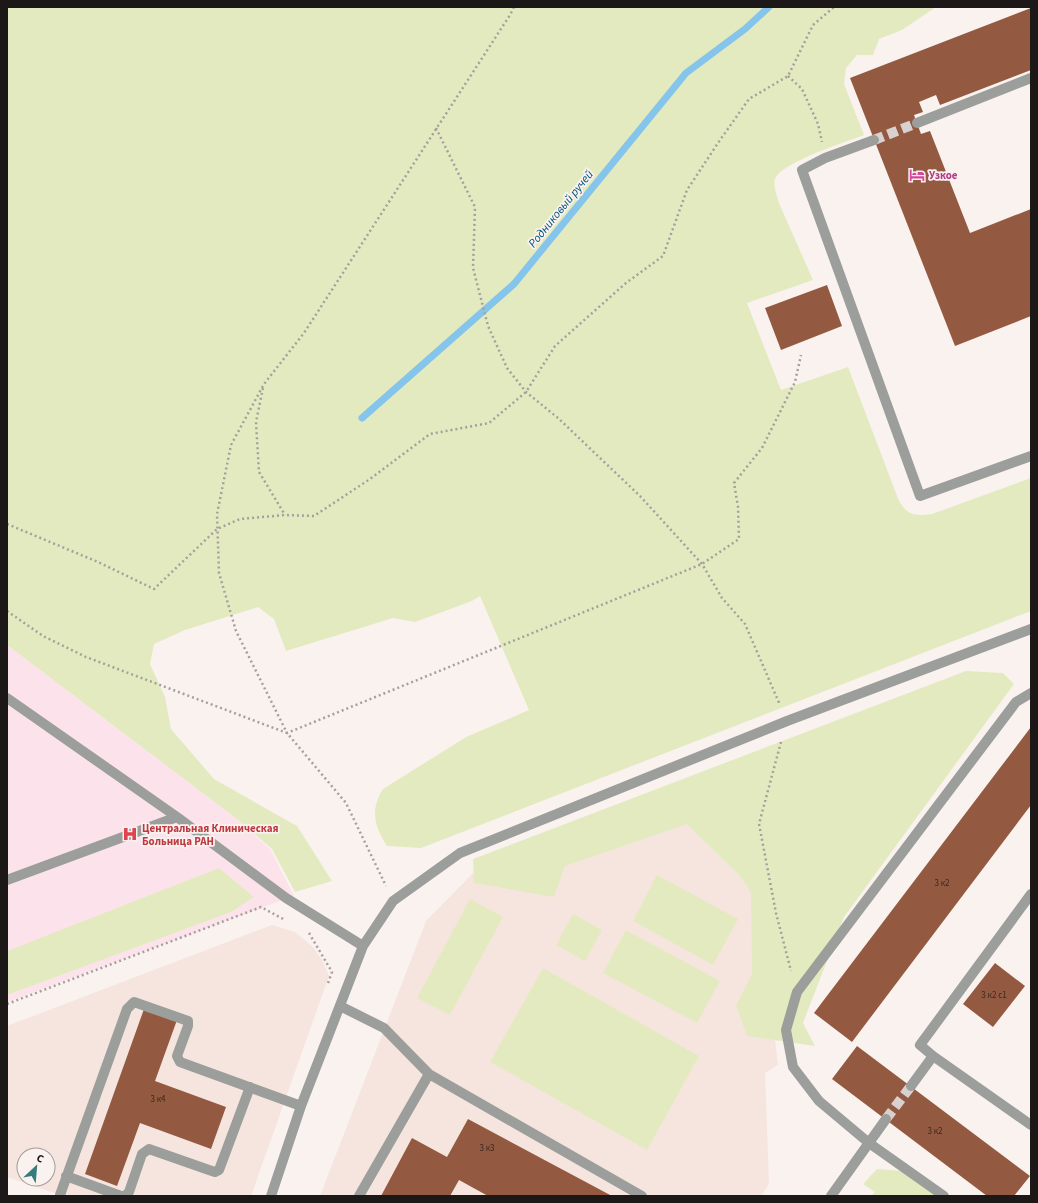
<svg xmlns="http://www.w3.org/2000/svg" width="1038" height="1203" font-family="'Source Sans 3',sans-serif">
  <rect width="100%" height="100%" fill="#faf2ef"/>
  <path fill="#f5e5de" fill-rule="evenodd" d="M 708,795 L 751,835 L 778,1065 L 765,1073 L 769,1184 L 761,1196 L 320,1196 L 426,921 L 480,866 Z
    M 272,925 L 295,932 L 313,947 L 322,960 L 329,976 L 251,1196 L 63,1196 L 7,1177 L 7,1026 ZM 24,1155 L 48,1155 L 48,1179 L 24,1179 Z"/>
  <path fill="#fce3eb" d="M 7,645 L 237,819 L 270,849 L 294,896 L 7,1002 Z"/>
  <path fill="#e4eac0" d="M 7,7 L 936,7 L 902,30 L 879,39 L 873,55 L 857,55 L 846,68 L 844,84 L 864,135 C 846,142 782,162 775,179 C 773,186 777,196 779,203 L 813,280 L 747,303 L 781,390 L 848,367 L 899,501 C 908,516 915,516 932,514 L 1031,478 L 1031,611 L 421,848 L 387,846 C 374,826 370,810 383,789 L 466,737 L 529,710 L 480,596 L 472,601 L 415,622 L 393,618 L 286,651 L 274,619 L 258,607 L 185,630 L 154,644 L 150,664 L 165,697 L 171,729 L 214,779 L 297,826 L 332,881 L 295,892 L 272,849 L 237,819 L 7,645 Z
    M 966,671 L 1003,673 L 1014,684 L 844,917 L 803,1023 L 815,1046 L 747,1036 L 736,1005 L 752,974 L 751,893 L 741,877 L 687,824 L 565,866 L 554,897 L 474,883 L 473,859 Z
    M 219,868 L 254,897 L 231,912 L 7,995 L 7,951 Z
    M 657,875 L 738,919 L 713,965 L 633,921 Z
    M 470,899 L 503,917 L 450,1015 L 417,998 Z
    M 573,914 L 602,930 L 585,961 L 556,945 Z
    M 626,930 L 720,981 L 697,1023 L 603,973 Z
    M 543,968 L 699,1056 L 647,1150 L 490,1062 Z
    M 877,1169 L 903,1171 L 936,1196 L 871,1196 L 875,1192 L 863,1184 Z"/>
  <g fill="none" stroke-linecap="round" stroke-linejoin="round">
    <path stroke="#85c4eb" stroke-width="7" d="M 362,418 L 514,284 L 686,73 L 745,29 L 769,7"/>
  </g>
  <path fill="#945a41" d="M 1031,8 L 1031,70 L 940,105 L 936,95 L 919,102 L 923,112 L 914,115 L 921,134 L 930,131 L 970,233 L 1031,209 L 1031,316 L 955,346 L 850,78 Z
    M 827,285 L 842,326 L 781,350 L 765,308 Z
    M 1031,727 L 1031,805 L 852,1042 L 814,1013 Z
    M 995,963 L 1025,986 L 993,1027 L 963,1004 Z
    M 144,1009 L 177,1020 L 155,1081 L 226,1107 L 211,1149 L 140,1123 L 117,1186 L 85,1174 Z
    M 857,1046 L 1030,1176 L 1014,1196 L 987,1196 L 832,1079 Z
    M 468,1119 L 612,1196 L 488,1196 L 459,1180 L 450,1196 L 381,1196 L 412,1138 L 447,1157 Z"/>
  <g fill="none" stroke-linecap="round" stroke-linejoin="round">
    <path stroke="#d9d1cf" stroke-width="10" stroke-dasharray="10 5" stroke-linecap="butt" d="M 874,140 L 917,123
      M 886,1119 L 911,1086"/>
    <path stroke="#a59f9d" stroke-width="2.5" stroke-dasharray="2 3" stroke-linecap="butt" d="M 514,7 L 510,15 L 304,333 L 264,384 L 231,445 L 217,514 L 219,573 L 236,631 L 287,733 L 702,564 L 739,539 L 738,507 L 734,483 L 762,448 L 795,382 L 801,355
      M 788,76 L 802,89 L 818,124 L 822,142
      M 436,128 L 475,207 L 473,268 L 488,326 L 507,368 L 526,392 L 558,418 L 640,496 L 702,564 L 722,598 L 745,624 L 780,705
      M 263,388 L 256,422 L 259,472 L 285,515
      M 7,524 L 98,562 L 154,589 L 217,529 L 240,519 L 285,515 L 314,516 L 370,479 L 430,434 L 489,423 L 526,392 L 555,346 L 626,283 L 663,256 L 687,190 L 720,140 L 749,99 L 788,76 L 813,25 L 834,7
      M 7,611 L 43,636 L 86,657 L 287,733 L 346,803 L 386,886
      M 781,742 L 759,824 L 776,913 L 791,971
      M 309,933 L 332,972 L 328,983
      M 7,1004 L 261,907 L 285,920"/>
    <path stroke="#9b9e9b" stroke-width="10" d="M 917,123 L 1031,78
      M 874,140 L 825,158 L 802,170 L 920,496 L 1031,456
      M 7,698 L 177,817
      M 7,880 L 177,817 L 286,898 L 363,946
      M 340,1006 L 384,1028 L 429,1074
      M 933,1056 L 1031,1125
      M 911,1086 L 933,1056 L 920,1045 L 1031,894
      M 66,1176 L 121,1196
      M 60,1195 L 127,1009 L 134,1002 L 188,1021 L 188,1026 L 177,1056 L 180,1062 L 301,1106
      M 125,1196 L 129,1192 L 142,1154 L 149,1149 L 209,1170 L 215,1172 L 219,1170 L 250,1087
      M 271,1196 L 301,1106 L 363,946 L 393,901 L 460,853 L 787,721 L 1031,629
      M 359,1196 L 429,1074 L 642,1196
      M 831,1196 L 886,1119
      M 944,1196 L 869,1143 L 819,1101 L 793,1067 L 786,1030 L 797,992 L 1016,702 L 1031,693"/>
  </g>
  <defs>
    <g id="hotel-bare" transform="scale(1.2)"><path d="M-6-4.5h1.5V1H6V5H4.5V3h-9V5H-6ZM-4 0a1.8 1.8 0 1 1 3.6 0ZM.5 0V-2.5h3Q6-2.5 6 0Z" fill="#d1479c" stroke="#faf2ef" stroke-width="2.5" paint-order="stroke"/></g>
    <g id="hospital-bare" transform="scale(1.2)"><path d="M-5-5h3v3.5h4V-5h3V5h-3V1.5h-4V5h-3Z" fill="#e0444e" stroke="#faf2ef" stroke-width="2.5" paint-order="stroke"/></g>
  </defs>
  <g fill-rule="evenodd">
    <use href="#hotel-bare" x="917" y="175"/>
    <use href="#hospital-bare" x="130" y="834"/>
  </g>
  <g text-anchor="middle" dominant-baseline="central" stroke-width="3.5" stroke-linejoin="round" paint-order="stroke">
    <g font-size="9" fill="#392822">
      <text x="942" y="883">3 к2</text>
      <text x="994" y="995">3 к2 с1</text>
      <text x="158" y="1099">3 к4</text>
      <text x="935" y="1131">3 к2</text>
      <text x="487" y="1148">3 к3</text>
    </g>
    <g font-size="11" font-weight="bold" fill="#b23c85" stroke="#faf2ef" text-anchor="start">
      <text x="929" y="175">Узкое</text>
    </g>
    <g font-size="11" font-weight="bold" fill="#be3a42" stroke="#faf2ef" text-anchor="start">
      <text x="142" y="828">Центральная Клиническая<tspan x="142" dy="13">Больница РАН</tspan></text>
    </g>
    <g font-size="12" font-style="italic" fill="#005579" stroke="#faf2ef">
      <text transform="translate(561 209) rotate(-51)">Родниковый ручей</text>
    </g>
  </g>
  <rect width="1038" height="1203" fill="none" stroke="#1b1817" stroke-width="16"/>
  <g transform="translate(36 1167) rotate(26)"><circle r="19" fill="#faf2ef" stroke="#a19b99"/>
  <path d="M0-3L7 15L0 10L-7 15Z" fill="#347d7c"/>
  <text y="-6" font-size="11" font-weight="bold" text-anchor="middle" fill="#1b1817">С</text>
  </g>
</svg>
